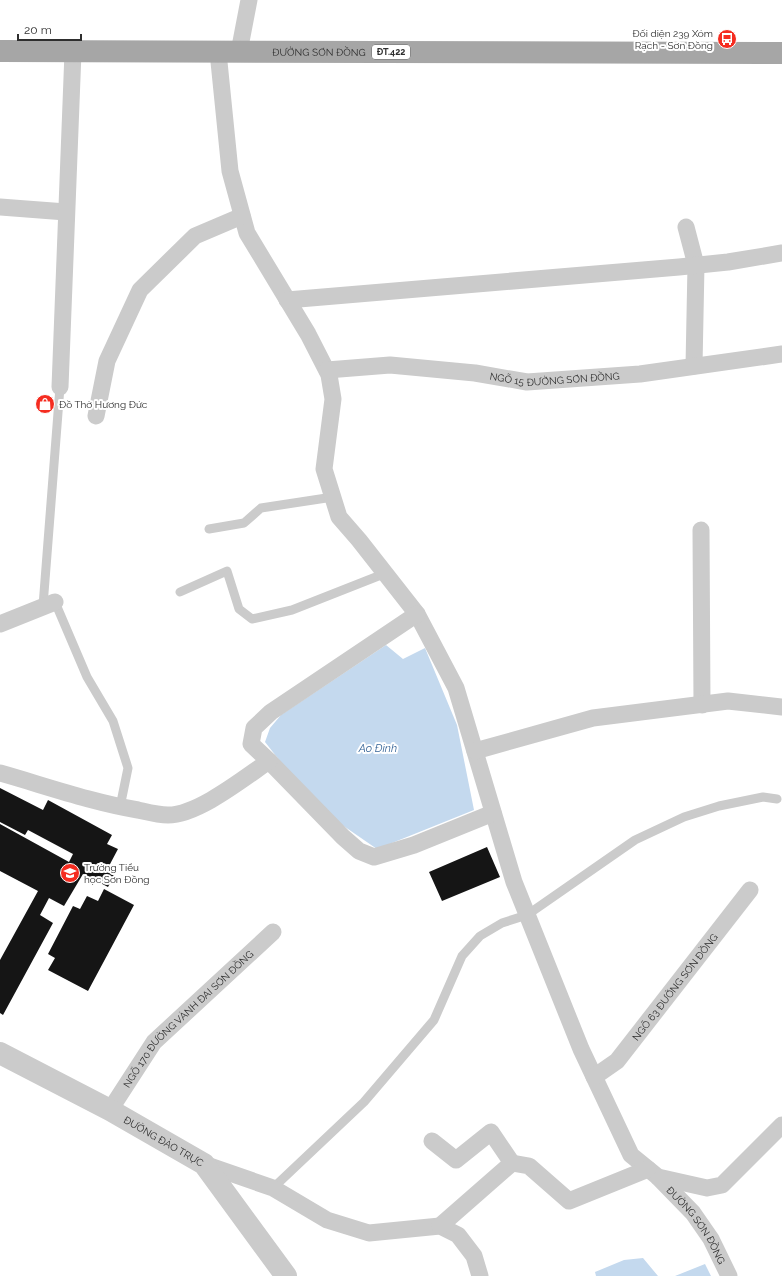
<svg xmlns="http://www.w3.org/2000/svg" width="782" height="1276" font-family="Raleway,sans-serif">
  <rect width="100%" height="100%" fill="#fff"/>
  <path fill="#c4d9ee" d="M 386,645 L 403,659 L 425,648 L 457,725 L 474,810 L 377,849 L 332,818 L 291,775 L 265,742 L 270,728 L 281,715 Z
    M 643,1258 L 658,1276 L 596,1276 L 595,1272 L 624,1260 Z
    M 705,1264 L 711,1276 L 675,1276 Z"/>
  <path fill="#151515" d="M 0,788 L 43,810 L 48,800 L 112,835 L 107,844 L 118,849 L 109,866 L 117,870 L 108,887 L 83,874 L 64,906 L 49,898 L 40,915 L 53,923 L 3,1015 L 0,1013 L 0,960 L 38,891 L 0,871 L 0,824 L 69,862 L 73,854 L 28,830 L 25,835 L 0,822 Z
    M 487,847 L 500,877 L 442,901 L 429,872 Z
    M 104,889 L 134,905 L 88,991 L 48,970 L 55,958 L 48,954 L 73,906 L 80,909 L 87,896 L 98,901 Z"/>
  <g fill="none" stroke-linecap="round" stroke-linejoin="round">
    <path stroke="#cbcbcb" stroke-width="9" d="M 209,529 L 244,523 L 261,508 L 333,497
      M 180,592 L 227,571 L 239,609 L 252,619 L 292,610 L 386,573
      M 55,602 L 87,677 L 113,721 L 128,768 L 120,807
      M 43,606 L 60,387
      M 273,1188 L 364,1102 L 434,1020 L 462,956 L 480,936 L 502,923 L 527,915 L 635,840 L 684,817 L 719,806 L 763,797 L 777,799"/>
    <g stroke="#cbcbcb" stroke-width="17">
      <path d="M 218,52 L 230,171 L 247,233 L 308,334 L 329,375 L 333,399 L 324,469 L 339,517 L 359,540 L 417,614 L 456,688 L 514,882 L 581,1049 L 631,1155 L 658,1177 L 707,1188 L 722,1185 L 782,1125"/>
      <path d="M 239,52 L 249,0"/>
      <path d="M 0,207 L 66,212"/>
      <path d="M 686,227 L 696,265 L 694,366"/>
      <path d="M 287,300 L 679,267 L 728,262 L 782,253"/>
      <path id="s1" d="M 327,370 L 390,365 L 475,373 L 527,382 L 640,374 L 782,354"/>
      <path d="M 60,387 L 73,52"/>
      <path d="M 96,416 L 107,361 L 140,290 L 195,236 L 242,216"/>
      <path d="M 701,530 L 702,705"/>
      <path d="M 0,624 L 55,602"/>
      <path d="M 475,751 L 593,718 L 728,701 L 782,707"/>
      <path d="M 269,761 L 343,837 L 359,851 L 374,857 L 414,845 L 493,813"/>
      <path d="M 0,773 C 46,786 91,802 138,810 C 147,812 158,815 168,815 C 198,815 244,778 269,761 L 251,744 L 254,728 L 271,712 L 417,614"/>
      <path id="s2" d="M 594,1077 L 617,1061 L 750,890"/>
      <path id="s3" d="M 110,1110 L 154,1042 L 273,932"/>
      <path d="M 432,1141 L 456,1160 L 491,1132 L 512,1163"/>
      <path d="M 204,1164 L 273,1188 L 327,1220 L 369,1233 L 440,1226 L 458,1235 L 474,1256 L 480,1276"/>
      <path id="s4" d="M 658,1177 L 693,1213 L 711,1239 L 729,1276"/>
      <path d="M 440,1226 L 512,1163 L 529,1166 L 569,1201 L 648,1169"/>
    </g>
    <path stroke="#cbcbcb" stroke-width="22" id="s5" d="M 0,1053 L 110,1110 L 204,1164 L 286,1276"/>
    <path stroke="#a6a6a6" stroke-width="22" id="s6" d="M 0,51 L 782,53"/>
  </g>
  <defs>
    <g id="bus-disc" transform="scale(1)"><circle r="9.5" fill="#f52c20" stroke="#fff"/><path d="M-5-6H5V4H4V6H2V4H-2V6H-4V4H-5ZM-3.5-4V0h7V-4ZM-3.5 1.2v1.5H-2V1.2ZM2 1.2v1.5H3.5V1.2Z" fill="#fff"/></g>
    <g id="shop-disc" transform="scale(1)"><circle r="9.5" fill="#f52c20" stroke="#fff"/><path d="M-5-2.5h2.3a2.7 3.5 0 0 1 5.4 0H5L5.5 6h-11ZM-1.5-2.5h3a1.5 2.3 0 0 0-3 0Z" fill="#fff"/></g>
    <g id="school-disc" transform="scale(1)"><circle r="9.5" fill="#f52c20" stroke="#fff"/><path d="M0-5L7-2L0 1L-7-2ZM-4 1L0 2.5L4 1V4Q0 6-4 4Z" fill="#fff"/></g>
  </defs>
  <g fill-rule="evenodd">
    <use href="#bus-disc" x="727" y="39"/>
    <use href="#shop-disc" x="45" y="404"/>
    <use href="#school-disc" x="70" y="873"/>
  </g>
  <g text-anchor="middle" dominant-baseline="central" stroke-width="4" stroke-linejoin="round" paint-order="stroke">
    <rect fill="#fff" stroke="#6d6d6d" stroke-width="1" x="372" y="45" width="38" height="14" rx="3"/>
    <g font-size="9" font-weight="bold" fill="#2e2e2e">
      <text x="391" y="52">ĐT.422</text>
    </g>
    <g font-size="10" fill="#2e2e2e" stroke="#fff" text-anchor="start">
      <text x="713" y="33" text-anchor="end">Đối diện 239 Xóm<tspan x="713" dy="12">Rạch - Sơn Đồng</tspan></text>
      <text x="59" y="404">Đồ Thờ Hương Đức</text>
      <text x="84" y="867">Trường Tiểu<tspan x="84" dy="12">học Sơn Đồng</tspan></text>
    </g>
    <g font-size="10" fill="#2e2e2e" stroke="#fff">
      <text stroke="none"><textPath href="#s6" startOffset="319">ĐƯỜNG SƠN ĐỒNG</textPath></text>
      <text stroke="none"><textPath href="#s1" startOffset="229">NGÕ 15 ĐƯỜNG SƠN ĐỒNG</textPath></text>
      <text stroke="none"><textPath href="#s2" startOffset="122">NGÕ 63 ĐƯỜNG SƠN ĐỒNG</textPath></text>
      <text stroke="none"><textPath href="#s3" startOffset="121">NGÕ 170 ĐƯỜNG VÀNH ĐAI SƠN ĐỒNG</textPath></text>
      <text stroke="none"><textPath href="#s5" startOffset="186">ĐƯỜNG ĐÀO TRỰC</textPath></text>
      <text stroke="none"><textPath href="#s4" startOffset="62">ĐƯỜNG SƠN ĐỒNG</textPath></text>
    </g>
    <g font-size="11" font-style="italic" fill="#356497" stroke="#fff">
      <text x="378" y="748">Ao Đình</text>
    </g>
  </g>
  <path d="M18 34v6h63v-6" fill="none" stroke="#2e2e2e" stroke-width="2"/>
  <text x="24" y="34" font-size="12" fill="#2e2e2e" stroke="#ffffff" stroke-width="3" paint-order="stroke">20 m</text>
</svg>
